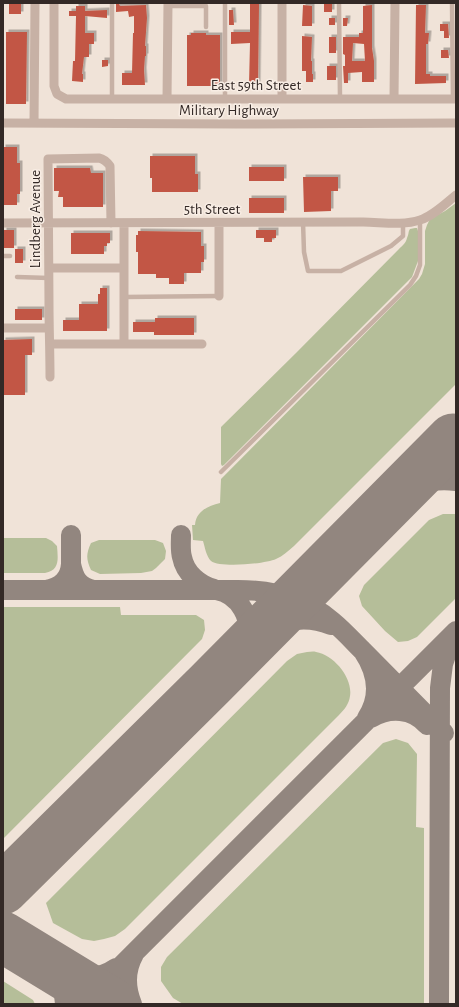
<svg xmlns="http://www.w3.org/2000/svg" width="459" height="1007" font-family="'Alegreya Sans',sans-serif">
  <defs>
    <filter id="shadow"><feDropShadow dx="2.5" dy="-2.5" stdDeviation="0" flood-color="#0004"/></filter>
  </defs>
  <rect width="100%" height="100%" fill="#f0e3d8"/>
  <path fill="#b5be99" d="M 456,203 L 456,384 L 294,546 C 288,551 283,556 276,559 C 265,564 220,568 211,561 C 206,556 205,547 203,541 L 193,540 L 192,525 L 195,525 C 196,511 208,506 220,503 L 221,479 L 419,279 L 422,274 L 425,264 L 425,231 L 427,225 L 430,219 L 445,211 Z
    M 415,228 L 417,228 L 418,231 L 418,261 L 412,277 L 224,465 L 222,466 L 221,464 L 221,427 L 296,353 L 399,249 C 402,246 406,243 407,238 C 409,234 408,232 410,229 Z
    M 443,514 L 456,514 L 456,598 L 417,637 L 408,641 L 398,642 L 385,631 L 362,606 L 359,596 L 364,585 L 429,520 Z
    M 3,538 L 46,538 L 52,541 L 57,546 C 58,559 60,570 45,573 L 3,573 Z
    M 99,540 L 155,540 L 163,543 L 166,551 L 165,559 L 156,568 L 152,571 L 141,573 L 100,574 L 91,570 C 86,559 86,554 91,543 Z
    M 3,607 L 120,607 L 121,615 L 196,615 L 204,620 L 205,630 L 202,639 L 3,839 Z
    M 307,652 C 310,652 313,651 316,652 C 334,655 353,678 350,696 C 349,704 344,710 339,715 L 125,929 L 115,936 L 104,939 L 94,941 L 82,939 L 53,923 L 46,903 L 287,661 L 297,654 Z
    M 396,739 L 408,743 L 417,754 L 416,827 L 424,828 L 424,1004 L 183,1004 L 173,998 L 161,981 L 161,967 L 167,957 L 383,743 Z
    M 3,981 L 33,1000 L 35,1004 L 3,1004 Z"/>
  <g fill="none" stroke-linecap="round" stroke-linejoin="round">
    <path stroke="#92867f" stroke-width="20" d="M 388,505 C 409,487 427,477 456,481
      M 71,535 L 71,564
      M 181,535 C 181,542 180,550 182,557 C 185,573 199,585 214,589
      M 3,590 L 238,590 C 273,590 305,598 332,621 C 343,630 353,641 363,651
      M 46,590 C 61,587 70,579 71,564 C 74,578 78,586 93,590
      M 216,590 C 239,594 255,620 245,642 C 241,651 234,658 228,665 C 234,659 241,654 247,648 C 252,643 257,637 263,633 C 282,618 309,616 331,625
      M 367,718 C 382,695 377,672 363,651 L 444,733
      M 371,718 C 389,707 413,708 427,725
      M 65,1004 C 64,981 52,971 36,957 C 63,971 87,988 116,968
      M 83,1004 L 456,631
      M 132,1004 C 125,987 125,970 134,954
      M 439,1004 L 440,688 L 443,664 L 451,640"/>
    <path stroke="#92867f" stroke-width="51" d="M 3,889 L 210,684 L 453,439
      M 3,937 L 113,1004"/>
  </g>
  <path fill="#c25744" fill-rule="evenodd" filter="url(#shadow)" d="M 9,3 L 21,3 L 21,14 L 9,14 Z
    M 250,3 L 259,3 L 259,6 L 258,85 L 249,85 L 250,43 L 231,44 L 231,32 L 250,32 Z
    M 116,4 L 119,4 L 120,6 L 146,5 L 147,18 L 145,46 L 146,46 L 146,56 L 145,56 L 144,70 L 145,85 L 122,85 L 122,73 L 132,73 L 133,33 L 134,33 L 134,16 L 129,17 L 128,11 L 116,12 Z
    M 324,4 L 332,4 L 332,12 L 324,12 Z
    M 303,5 L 312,6 L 312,26 L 302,26 Z
    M 372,5 L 372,48 L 374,61 L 374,82 L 362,82 L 362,72 L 348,73 L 348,83 L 344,83 L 343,66 L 345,66 L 345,55 L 343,54 L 343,37 L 359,37 L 359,33 L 363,33 L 363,6 ZM 353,43 L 364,44 L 365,61 L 352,61 Z
    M 416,5 L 426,5 L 425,33 L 429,33 L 428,44 L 426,44 L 426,74 L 430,74 L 430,76 L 446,76 L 446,83 L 415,84 Z
    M 76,6 L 85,6 L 85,11 L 107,10 L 107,18 L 85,16 L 85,33 L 94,33 L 94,44 L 89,44 L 89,57 L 84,57 L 82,74 L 83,74 L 83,82 L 72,81 L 73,61 L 75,61 L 76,16 L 69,16 L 69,11 L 76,11 Z
    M 229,10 L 233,10 L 234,25 L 229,25 Z
    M 329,18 L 335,18 L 335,25 L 329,25 Z
    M 343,18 L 348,18 L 347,26 L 343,26 Z
    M 440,24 L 448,24 L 449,38 L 444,38 L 444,31 L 440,31 Z
    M 6,32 L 27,32 L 26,104 L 6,104 Z
    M 191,33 L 206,33 L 206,35 L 220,35 L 220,86 L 187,86 L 187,35 L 191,35 Z
    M 302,36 L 312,37 L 311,61 L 312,61 L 312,74 L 313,74 L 313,82 L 306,82 L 306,71 L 302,71 Z
    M 329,37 L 336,37 L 336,53 L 329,53 Z
    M 441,50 L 448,50 L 449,58 L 441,58 Z
    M 102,60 L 108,60 L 108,66 L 102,67 Z
    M 327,66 L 336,66 L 336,80 L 327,80 Z
    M 3,147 L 17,147 L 17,163 L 20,163 L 20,194 L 17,194 L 17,205 L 3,205 Z
    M 150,156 L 195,156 L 195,174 L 198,174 L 198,192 L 152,192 L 152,178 L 150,178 Z
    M 249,167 L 284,167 L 284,181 L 249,181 Z
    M 54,168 L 90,168 L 91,173 L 103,173 L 103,207 L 63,207 L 63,197 L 58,197 L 59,191 L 54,191 Z
    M 303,177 L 338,177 L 338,191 L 331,191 L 331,211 L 304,212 Z
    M 249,198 L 284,198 L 284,213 L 249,213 Z
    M 4,230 L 14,230 L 14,248 L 4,248 Z
    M 256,230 L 276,230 L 276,238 L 272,238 L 272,242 L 264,242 L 264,238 L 256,238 Z
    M 138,231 L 201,232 L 201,246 L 204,246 L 204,262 L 201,262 L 201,273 L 184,273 L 184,284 L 169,284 L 169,278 L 156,278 L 156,274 L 138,274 L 138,252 L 136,252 L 136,235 L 138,235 Z
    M 71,233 L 110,233 L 110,243 L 107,243 L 107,246 L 104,246 L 104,254 L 71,254 Z
    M 15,249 L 23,249 L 23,263 L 15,263 Z
    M 100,288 L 107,288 L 107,331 L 63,331 L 63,320 L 79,320 L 79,304 L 98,304 L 98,294 L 100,294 Z
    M 15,309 L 42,309 L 42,320 L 15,320 Z
    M 155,318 L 194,318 L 194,335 L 154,335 L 154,332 L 133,332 L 133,322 L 155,322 Z
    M 32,339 L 32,355 L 25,355 L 25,395 L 3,395 L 3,340 Z"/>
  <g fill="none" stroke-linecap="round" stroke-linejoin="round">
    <path stroke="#c7b1a5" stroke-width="4.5" d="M 339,3 L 340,99
      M 452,3 L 453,99
      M 168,6 L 206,6 L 206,27
      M 112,99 L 112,3
      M 225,99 L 225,3
      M 303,222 L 304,252 L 308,271 L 341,271 L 391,246 L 403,236 L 403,223
      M 3,256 L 10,256
      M 17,277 L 49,278
      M 124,297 L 219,296
      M 221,472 L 410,285 L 416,276 L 420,265 L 420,220"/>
    <path stroke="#c7b1a5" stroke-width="9" d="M 54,3 L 54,86 L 57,94 L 66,99 L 456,99
      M 282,3 L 282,99
      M 394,98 L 395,3
      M 167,99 L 168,3
      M 3,123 L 238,124 L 456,123
      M 34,123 L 35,3
      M 3,223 L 363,222 C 381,222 402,226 420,220 C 433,216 445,204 456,195
      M 124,223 L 124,343
      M 219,223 L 219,296
      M 49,268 L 124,268
      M 3,328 L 49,328
      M 50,344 L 202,344
      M 50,377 C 50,352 49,328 49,304 L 48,159 L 99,158 C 104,159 107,162 110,166 L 111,223"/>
  </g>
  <g text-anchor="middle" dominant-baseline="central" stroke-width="3" stroke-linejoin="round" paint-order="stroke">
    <g font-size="15" fill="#332926" stroke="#f8ede4">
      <text x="256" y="85">East 59th Street</text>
      <text x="229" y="110">Military Highway</text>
      <text x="212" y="209">5th Street</text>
      <text transform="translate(35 219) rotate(-90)">Lindberg Avenue</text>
    </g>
  </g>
  <rect width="459" height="1007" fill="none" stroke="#332926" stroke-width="8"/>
</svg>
